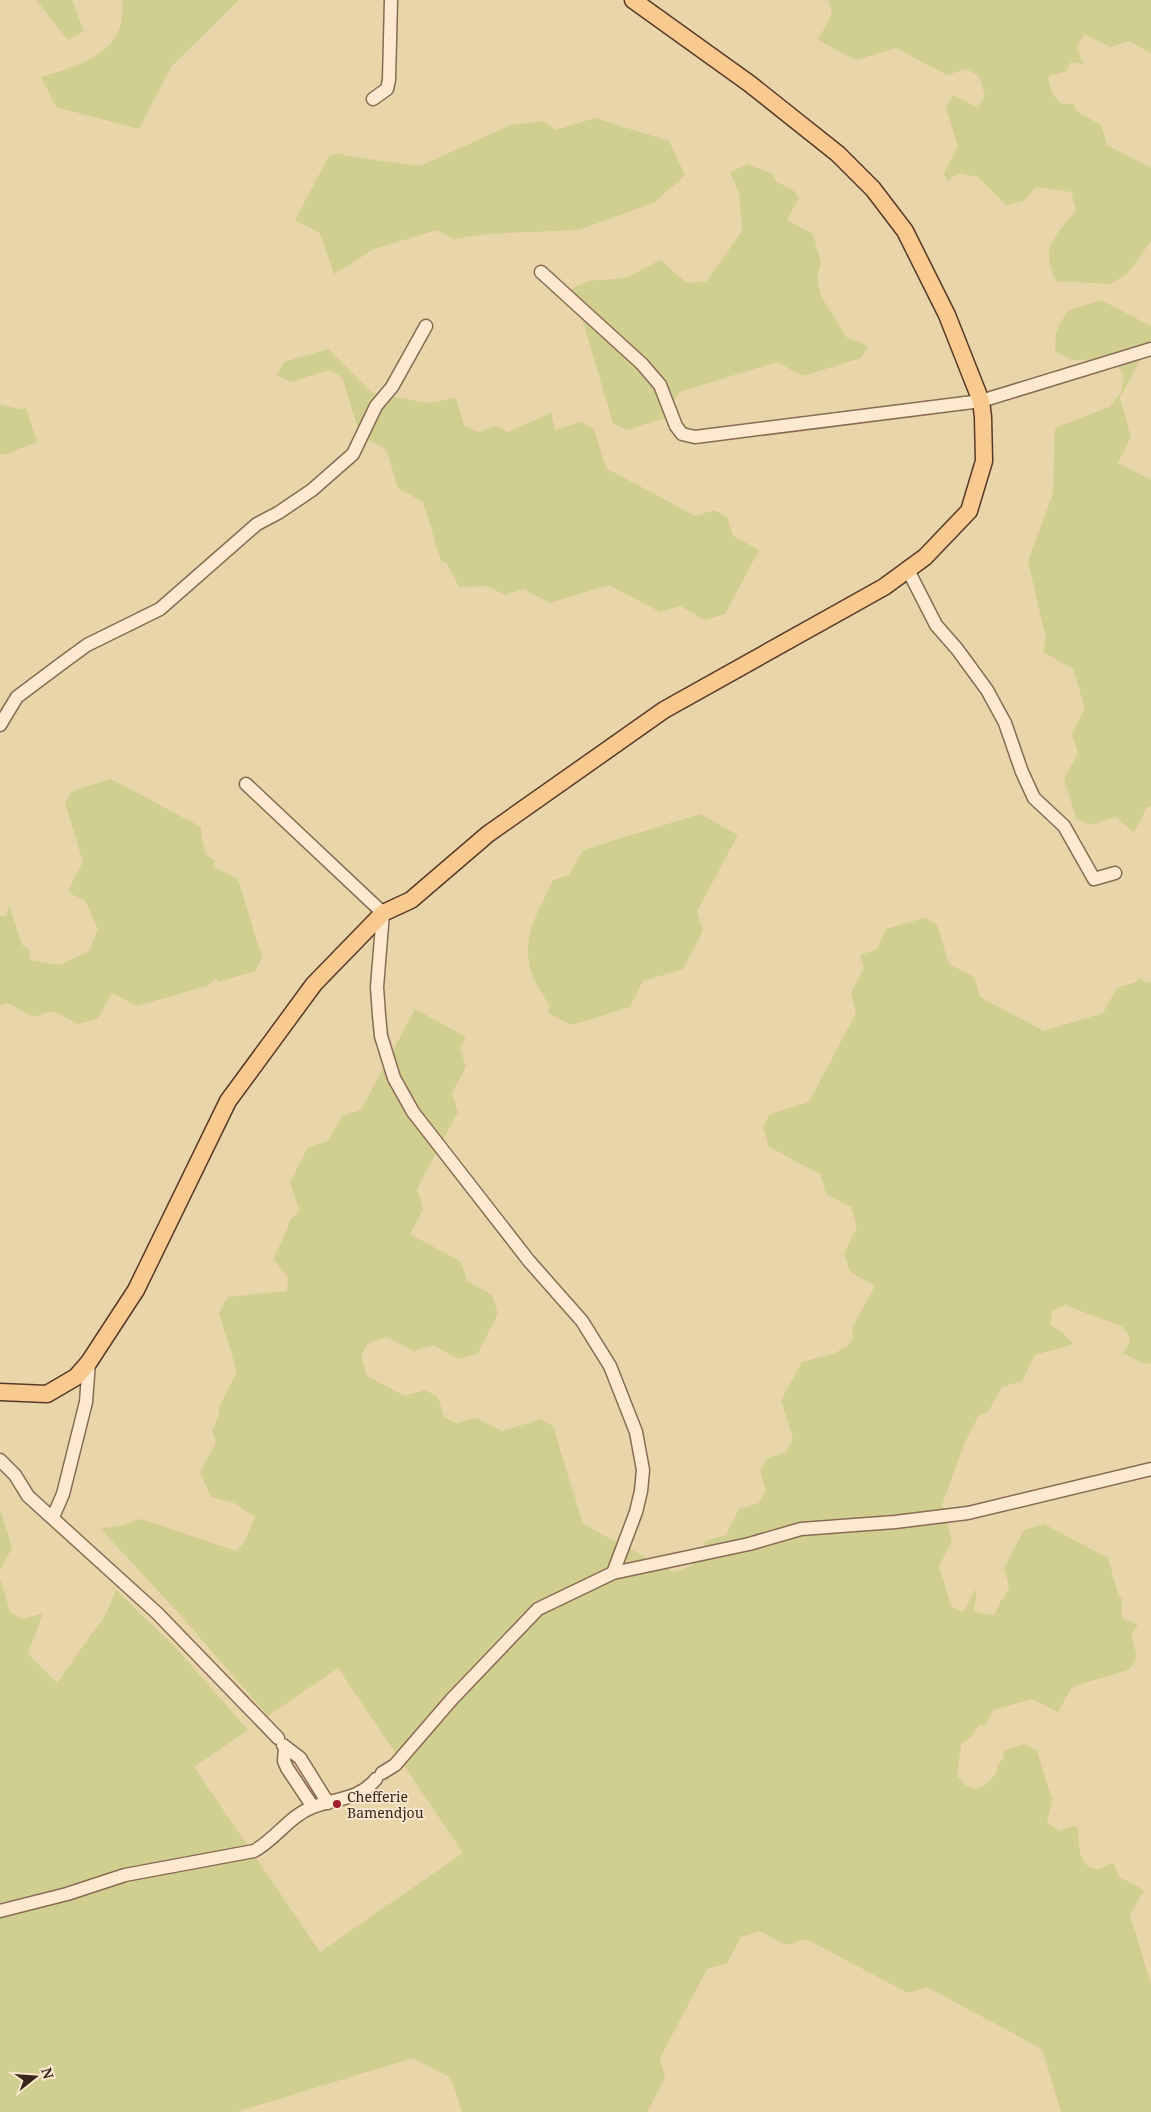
<svg xmlns="http://www.w3.org/2000/svg" width="1151" height="2112" font-family="'Noto Serif',serif">
  <rect width="100%" height="100%" fill="#f2dbbd"/>
  <path fill="#e8d5a9" d="M 0,0 L 1151,0 L 1151,2112 L 0,2112 Z"/>
  <path fill="#d0cf90" d="M 36,0 L 72,0 L 84,31 L 68,40 Z
    M 123,0 L 239,0 L 171,67 L 139,129 L 56,107 L 41,77 C 68,69 110,58 120,27 C 123,19 122,8 123,0 Z
    M 828,0 L 1151,0 L 1151,53 L 1129,41 L 1110,47 L 1084,34 L 1077,47 L 1083,64 L 1071,62 L 1065,72 L 1051,75 L 1048,79 L 1052,93 L 1061,104 L 1074,104 L 1076,111 L 1101,125 L 1107,145 L 1151,168 L 1151,241 L 1128,273 L 1111,284 L 1056,281 C 1039,245 1055,238 1076,210 L 1071,192 L 1036,187 L 1024,201 L 1006,205 L 978,177 L 959,173 L 947,181 L 944,173 L 958,147 L 946,108 L 953,95 L 978,108 L 985,96 L 979,76 L 966,69 L 947,75 L 896,48 L 856,60 L 818,40 L 832,14 Z
    M 595,118 L 669,141 L 685,175 L 655,202 L 579,230 L 486,234 L 453,239 L 437,230 L 374,249 L 334,274 L 320,233 L 295,220 L 329,156 L 339,153 L 346,156 L 420,166 L 511,125 L 543,121 L 556,130 Z
    M 748,164 L 773,174 L 776,181 L 794,191 L 799,198 L 787,220 L 813,234 L 821,262 L 817,278 L 821,296 L 846,337 L 868,346 L 861,358 L 803,376 L 777,362 L 679,392 L 665,418 L 626,430 L 613,423 L 578,305 L 559,295 L 588,281 L 626,278 L 660,260 L 687,283 L 707,281 L 742,231 L 739,193 L 730,172 Z
    M 1101,300 L 1151,326 L 1151,339 L 1120,398 L 1131,437 L 1118,463 L 1151,480 L 1151,806 L 1147,807 L 1134,833 L 1116,817 L 1089,825 L 1076,818 L 1064,779 L 1078,753 L 1072,734 L 1085,708 L 1073,669 L 1043,652 L 1046,639 L 1028,561 L 1053,494 L 1055,428 L 1109,407 L 1121,393 L 1124,374 L 1111,359 L 1072,360 L 1055,351 L 1056,332 L 1067,311 Z
    M 328,349 L 372,393 L 428,403 L 456,398 L 464,425 L 477,432 L 496,426 L 508,432 L 551,413 L 555,430 L 581,422 L 594,429 L 606,468 L 695,516 L 715,510 L 727,517 L 733,536 L 759,550 L 725,614 L 705,620 L 680,606 L 660,612 L 609,585 L 550,603 L 524,589 L 505,595 L 487,586 L 459,587 L 447,564 L 441,561 L 423,502 L 398,488 L 386,449 L 360,435 L 342,377 L 329,370 L 290,382 L 277,375 L 284,362 Z
    M 0,405 L 20,409 L 26,408 L 37,442 L 7,454 L 0,454 Z
    M 111,779 L 201,827 L 201,836 L 206,855 L 215,861 L 212,866 L 238,879 L 262,958 L 255,971 L 219,982 L 216,978 L 209,985 L 137,1006 L 112,993 L 98,1018 L 78,1024 L 53,1011 L 33,1017 L 8,1003 L 0,1005 L 0,915 L 6,917 L 9,905 L 22,945 L 29,949 L 30,960 L 60,965 L 89,951 L 98,929 L 85,900 L 71,894 L 69,888 L 83,862 L 65,803 L 72,791 Z
    M 700,814 L 738,835 L 697,911 L 703,931 L 683,969 L 643,981 L 630,1007 L 571,1025 L 548,1013 L 550,1007 C 544,995 533,981 530,968 C 522,936 540,908 553,880 L 569,875 L 583,850 Z
    M 924,918 L 937,924 L 949,964 L 974,977 L 980,997 L 1044,1031 L 1103,1013 L 1117,988 L 1136,982 L 1138,978 L 1146,982 L 1151,982 L 1151,1363 L 1145,1364 L 1123,1353 L 1130,1342 L 1128,1333 L 1121,1326 L 1065,1305 L 1052,1311 L 1050,1325 L 1062,1332 L 1073,1344 L 1035,1355 L 1022,1381 L 1002,1387 L 988,1412 L 979,1415 L 965,1442 L 942,1505 L 952,1541 L 939,1566 L 951,1606 L 963,1612 L 977,1587 L 974,1610 L 978,1613 L 995,1615 L 1001,1599 L 1003,1600 L 1009,1588 L 1004,1568 L 1024,1530 L 1044,1524 L 1108,1558 L 1119,1597 L 1122,1599 L 1121,1613 L 1123,1619 L 1138,1624 L 1131,1636 L 1137,1656 L 1130,1669 L 1072,1687 L 1058,1712 L 1032,1699 L 993,1710 L 985,1726 L 979,1725 L 972,1736 L 961,1745 L 957,1776 L 966,1785 L 974,1789 L 984,1786 L 996,1774 L 998,1765 L 1003,1758 L 1004,1750 L 1025,1744 L 1037,1751 L 1052,1799 L 1047,1823 L 1060,1831 L 1073,1826 L 1078,1827 C 1079,1842 1077,1870 1099,1869 C 1105,1868 1108,1863 1114,1863 L 1118,1876 L 1144,1890 L 1130,1915 L 1151,1984 L 1151,2112 L 1061,2112 L 1042,2049 L 927,1987 L 908,1993 L 806,1939 L 786,1945 L 760,1931 L 741,1937 L 727,1963 L 707,1969 L 660,2058 L 665,2078 L 647,2112 L 462,2112 L 451,2078 L 413,2058 L 236,2112 L 0,2112 L 0,1578 L 10,1612 L 23,1619 L 43,1613 L 28,1654 L 57,1683 L 106,1614 L 116,1590 L 175,1647 L 248,1730 L 194,1767 L 320,1952 L 463,1853 L 338,1668 L 268,1716 L 183,1618 L 100,1528 L 120,1526 L 141,1519 L 236,1551 L 244,1543 L 255,1517 L 234,1503 L 211,1497 L 200,1472 L 216,1443 L 212,1431 L 219,1415 L 219,1407 L 237,1372 L 219,1313 L 228,1297 L 287,1291 L 288,1277 L 273,1259 L 285,1234 L 290,1220 L 297,1214 L 299,1209 L 290,1182 L 308,1147 L 328,1141 L 342,1116 L 361,1110 L 415,1009 L 466,1037 L 460,1048 L 466,1067 L 452,1093 L 458,1112 L 417,1189 L 423,1209 L 410,1234 L 461,1262 L 467,1281 L 492,1295 L 498,1314 L 478,1353 L 458,1359 L 433,1345 L 413,1351 L 387,1337 L 368,1343 L 361,1356 L 367,1376 L 405,1396 L 425,1390 L 438,1397 L 444,1417 L 456,1423 L 476,1418 L 502,1431 L 541,1419 L 553,1426 L 583,1524 L 673,1572 L 692,1566 L 706,1541 L 726,1535 L 739,1509 L 759,1503 L 766,1490 L 760,1471 L 767,1458 L 786,1452 L 793,1439 L 781,1400 L 802,1362 L 833,1354 L 848,1346 L 853,1338 L 852,1328 L 875,1286 L 850,1272 L 844,1253 L 857,1227 L 851,1207 L 826,1194 L 820,1174 L 769,1147 L 763,1127 L 770,1114 L 809,1102 L 856,1013 L 851,993 L 864,968 L 860,955 L 877,949 L 886,929 Z
    M 0,1508 L 12,1548 L 0,1570 Z"/>
  <g fill="none" stroke-linecap="round" stroke-linejoin="round">
    <g stroke="#8b6a54" stroke-width="15">
      <path id="minor" d="M 373,99 L 387,89 L 389,80 L 391,0
        M 541,272 L 642,364 L 660,385 L 676,426 L 682,434 L 695,437 L 981,401 L 1151,349
        M 908,570 L 936,625 L 957,649 L 987,690 L 1005,723 L 1022,772 L 1034,798 L 1064,826 L 1094,879 L 1115,873
        M 0,725 L 17,697 L 61,664 L 87,645 L 160,609 L 257,524 L 278,513 L 312,490 L 353,454 L 376,406 L 392,387 L 426,326
        M 246,784 L 383,913 L 377,987 L 379,1015 L 381,1036 L 394,1078 L 413,1112 L 529,1261 L 582,1321 L 610,1366 L 636,1432 L 643,1470 L 641,1491 L 636,1512 L 613,1573 L 749,1544 L 801,1529 L 895,1522 L 968,1513 L 1151,1469
        M 0,1460 L 15,1475 L 28,1496 L 157,1613 L 278,1738
        M 53,1517 L 63,1494 L 86,1402 L 89,1362
        M 283,1745 L 300,1758 L 328,1803
        M 285,1748 L 284,1761 L 287,1768 L 313,1807
        M 382,1773 L 395,1765 L 452,1699 L 538,1609 L 613,1573
        M 0,1911 L 67,1894 L 125,1875 L 254,1851 C 276,1839 289,1816 313,1807 C 336,1798 359,1800 376,1779"/>
    </g>
    <g stroke="#583929" stroke-width="19">
      <path id="major" d="M 0,1392 L 47,1394 L 76,1377 L 89,1362 L 136,1290 L 228,1101 L 314,984 L 383,913 L 411,900 L 488,834 L 664,710 L 884,587 L 925,557 L 969,511 L 984,461 L 983,417 L 981,401 L 947,315 L 905,231 L 873,189 L 838,154 L 750,84 L 633,0"/>
    </g>
    <use href="#minor" stroke="#fce9d0" stroke-width="12"/>
    <use href="#major" stroke="#f9ca90" stroke-width="16"/>
  </g>
  <circle fill="#a01f31" stroke="#f8e6cd" stroke-width="2" cx="337" cy="1804" r="5"/>
  <g text-anchor="middle" dominant-baseline="central" stroke-width="4" stroke-linejoin="round" paint-order="stroke">
    <g font-size="14" fill="#39251a" stroke="#f8e6cd" text-anchor="start">
      <text x="347" y="1796">Chefferie<tspan x="347" dy="16">Bamendjou</tspan></text>
    </g>
  </g>
  <g transform="translate(35 2077) rotate(73)" stroke="#f8e6cd" stroke-width="4" paint-order="stroke">
  <path d="M0-4L9 19L0 12L-9 19Z" fill="#39251a"/>
  <text y="-8" font-size="14" font-weight="bold" text-anchor="middle" fill="#39251a">N</text>
  </g>
</svg>
